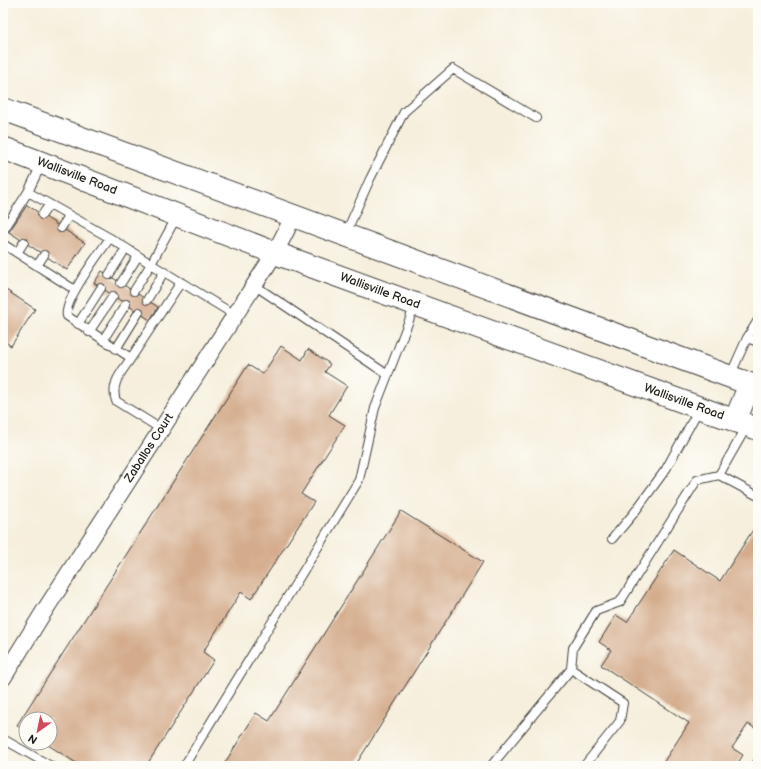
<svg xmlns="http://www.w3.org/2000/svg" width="761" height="769" font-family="'Balsamiq Sans',sans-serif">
  <rect width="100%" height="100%" fill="#fdfcf7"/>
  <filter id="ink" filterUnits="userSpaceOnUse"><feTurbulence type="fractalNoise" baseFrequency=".025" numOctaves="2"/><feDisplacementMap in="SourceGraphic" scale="8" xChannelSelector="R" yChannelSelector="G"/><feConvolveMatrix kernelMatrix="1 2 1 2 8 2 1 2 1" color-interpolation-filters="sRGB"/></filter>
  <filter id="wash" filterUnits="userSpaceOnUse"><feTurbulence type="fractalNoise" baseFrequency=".012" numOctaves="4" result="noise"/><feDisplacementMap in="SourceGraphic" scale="16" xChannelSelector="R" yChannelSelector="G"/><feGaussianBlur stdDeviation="0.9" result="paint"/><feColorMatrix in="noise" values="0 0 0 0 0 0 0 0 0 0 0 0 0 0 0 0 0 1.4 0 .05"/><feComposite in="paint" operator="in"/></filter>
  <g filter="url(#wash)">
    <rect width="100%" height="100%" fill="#f6efdd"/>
    <g id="blocks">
      <path fill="#d4ac8c" d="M 27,205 L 85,243 L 67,270 L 9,232 Z
        M 102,271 L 158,307 L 150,320 L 94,283 Z
        M 3,288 L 35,309 L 11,346 L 3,340 Z
        M 281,346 L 302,360 L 308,349 L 330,364 L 325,372 L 347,386 L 329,415 L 345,425 L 301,494 L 314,502 L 251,599 L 241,592 L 203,652 L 214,660 L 146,766 L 81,766 L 45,743 L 50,743 L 50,719 L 26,719 L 26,731 L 17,725 L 248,365 L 263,374 Z
        M 401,511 L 483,562 L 355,766 L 223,766 L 256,713 L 269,721 Z
        M 758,522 L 758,724 L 755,728 L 748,724 L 732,748 L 743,755 L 736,766 L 661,766 L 689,723 L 601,665 L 611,650 L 599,642 L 616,615 L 627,622 L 674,550 L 720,581 Z"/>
    </g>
  </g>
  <g filter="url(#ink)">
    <use href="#blocks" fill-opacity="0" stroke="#3d3c39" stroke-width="1"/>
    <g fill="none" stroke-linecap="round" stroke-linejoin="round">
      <g stroke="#3d3c39" stroke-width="10">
        <path id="lane" d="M 42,163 L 28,192 L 110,238 C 100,252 63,301 67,316 L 131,358 C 122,372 110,383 116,401 L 161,429
          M 42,215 L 49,205
          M 61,228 L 69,216
          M 3,231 L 28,192
          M 345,235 L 370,179 L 404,112 L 453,69 L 536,118
          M 110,238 L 151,264 L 177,216
          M 3,244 L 75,290
          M 17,253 L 24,242
          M 37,266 L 44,255
          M 109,275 L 126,248
          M 121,283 L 138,256
          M 254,285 L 388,375
          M 134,291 L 151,264 L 235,315
          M 147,300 L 164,272
          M 78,324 L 101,288
          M 89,332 L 113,296
          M 747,338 L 758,320
          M 103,340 L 126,304
          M 116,349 L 139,312
          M 131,358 L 181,282
          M 730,376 L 747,338 L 758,342
          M 747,426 L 719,475 L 758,496
          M 612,539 L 634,513 L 666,469 L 699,409
          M 571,669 L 623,703 L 620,721 L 584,766
          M 3,739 L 51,766
          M 184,766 L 359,480 L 375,408 L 415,305
          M 491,766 L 571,669 L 573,648 L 596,611 L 620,602 L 697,480 L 719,475
          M 755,766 L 758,762"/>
      </g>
      <g stroke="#3d3c39" stroke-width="18">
        <path id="street" d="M 3,678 L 43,613 L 275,253 L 293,217"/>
      </g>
      <g stroke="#3d3c39" stroke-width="24">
        <path id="secondary" d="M 3,109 L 758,387
          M 3,148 L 275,253 L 758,429
          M 735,421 L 750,384"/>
      </g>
      <use href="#lane" stroke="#fff" stroke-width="8"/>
      <use href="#street" stroke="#fff" stroke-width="16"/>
      <use href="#secondary" stroke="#fff" stroke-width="22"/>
    </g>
  </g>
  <g text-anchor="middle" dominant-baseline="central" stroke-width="3" stroke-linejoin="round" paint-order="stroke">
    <g font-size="12" fill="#1c1c1c" stroke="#fdfcf7">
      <text transform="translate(77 176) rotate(21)">Wallisville Road</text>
      <text transform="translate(380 291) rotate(20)">Wallisville Road</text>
      <text transform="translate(684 402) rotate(20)">Wallisville Road</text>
      <text transform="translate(149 448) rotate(-57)">Zaballos Court</text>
    </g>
  </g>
  <rect width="761" height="769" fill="none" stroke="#fdfcf7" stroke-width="16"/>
  <g transform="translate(38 731) rotate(213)"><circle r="19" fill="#fdfcf7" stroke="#a3a29f"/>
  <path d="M0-3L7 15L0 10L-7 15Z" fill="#d1495b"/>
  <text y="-6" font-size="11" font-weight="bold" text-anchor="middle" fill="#1c1c1c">N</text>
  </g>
</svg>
